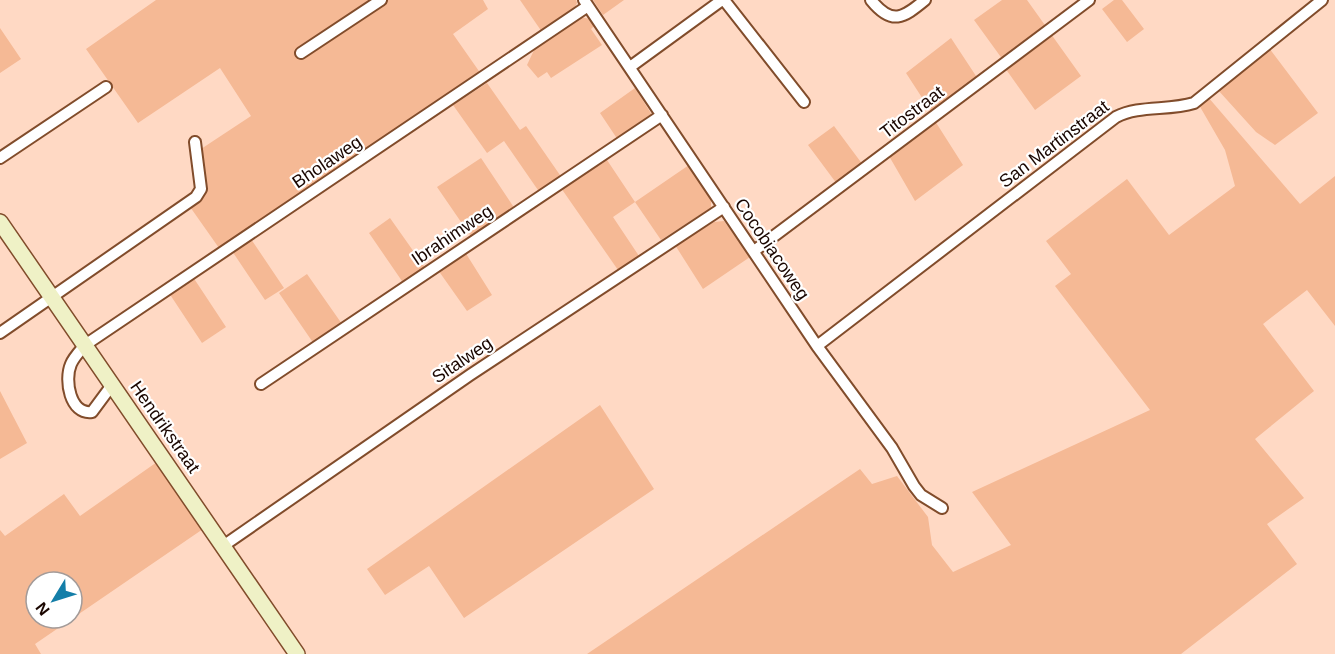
<svg xmlns="http://www.w3.org/2000/svg" width="1335" height="654" font-family="Arial,sans-serif">
  <rect width="100%" height="100%" fill="#ffd9c4"/>
  <path fill="#f5b995" fill-rule="evenodd" d="M 156,0 L 483,0 L 488,9 L 453,34 L 481,74 L 219,248 L 188,204 L 203,193 L 201,149 L 251,116 L 220,68 L 138,123 L 86,49 Z
    M 520,0 L 576,0 L 577,3 L 574,9 L 542,32 Z
    M 593,0 L 624,0 L 603,15 Z
    M 1002,0 L 1027,0 L 1047,28 L 1003,60 L 974,20 Z
    M 1114,0 L 1122,0 L 1144,29 L 1127,42 L 1102,9 Z
    M 581,17 L 590,19 L 594,26 L 591,29 L 602,45 L 551,78 L 547,72 L 538,78 L 527,65 L 535,48 Z
    M 0,28 L 21,59 L 0,73 Z
    M 1051,34 L 1081,76 L 1035,110 L 1005,68 Z
    M 951,38 L 978,79 L 932,113 L 906,73 Z
    M 1269,48 L 1318,113 L 1275,145 L 1256,132 L 1218,90 Z
    M 487,83 L 520,130 L 526,126 L 562,178 L 540,193 L 504,141 L 487,153 L 453,105 Z
    M 635,88 L 652,115 L 618,140 L 600,113 Z
    M 1208,97 L 1300,204 L 1335,176 L 1335,326 L 1307,290 L 1263,324 L 1314,391 L 1255,439 L 1304,498 L 1267,524 L 1297,564 L 1181,654 L 587,654 L 860,469 L 872,484 L 897,476 L 928,517 L 932,545 L 953,572 L 1011,545 L 972,492 L 1150,410 L 1055,286 L 1071,274 L 1046,241 L 1127,179 L 1169,235 L 1235,186 L 1225,150 L 1199,105 Z
    M 935,121 L 963,165 L 915,201 L 889,156 Z
    M 834,126 L 863,165 L 837,184 L 808,145 Z
    M 605,157 L 635,202 L 689,165 L 711,199 L 711,208 L 661,240 L 635,202 L 613,217 L 639,256 L 618,270 L 561,188 Z
    M 481,158 L 515,209 L 472,238 L 437,187 Z
    M 390,218 L 426,269 L 404,284 L 369,233 Z
    M 724,221 L 750,257 L 703,289 L 675,245 L 714,222 Z
    M 251,239 L 284,288 L 265,300 L 232,251 Z
    M 465,252 L 492,295 L 467,311 L 438,270 Z
    M 307,274 L 342,324 L 314,344 L 279,293 Z
    M 193,277 L 226,327 L 202,343 L 169,293 Z
    M 0,391 L 27,443 L 0,459 Z
    M 600,405 L 654,489 L 464,618 L 429,566 L 385,595 L 367,569 Z
    M 157,462 L 203,529 L 35,644 L 41,654 L 0,654 L 0,530 L 5,536 L 64,494 L 80,516 ZM 36,582 L 72,582 L 72,618 L 36,618 Z"/>
  <g fill="none" stroke-linecap="round" stroke-linejoin="round">
    <g stroke="#814c2b" stroke-width="14">
      <path id="street" d="M 584,0 L 817,346 L 892,448 L 914,486 L 921,495 L 942,508
        M 724,0 L 804,102
        M 871,0 C 892,26 903,18 925,0
        M 301,53 L 381,0
        M 630,67 L 722,0
        M 0,158 L 106,87
        M 754,251 L 1089,0
        M 0,333 L 196,197 L 201,189 L 195,142
        M 817,346 L 1116,117 C 1139,105 1168,111 1194,103 L 1322,0
        M 261,384 L 662,115
        M 112,385 L 92,412 C 70,415 64,380 71,364 C 74,357 80,351 85,345 L 588,6
        M 223,546 L 470,375 L 724,207"/>
    </g>
    <g stroke="#814c2b" stroke-width="18">
      <path id="secondary" d="M 0,222 L 297,654"/>
    </g>
    <use href="#street" stroke="#fff" stroke-width="10"/>
    <use href="#secondary" stroke="#eff1c6" stroke-width="15"/>
  </g>
  <g text-anchor="middle" dominant-baseline="central" stroke-width="4.5" stroke-linejoin="round" paint-order="stroke">
    <g font-size="18" fill="#1a0600" stroke="#fff">
      <text transform="translate(912 112) rotate(-37)">Titostraat</text>
      <text transform="translate(1054 144) rotate(-37)">San Martinstraat</text>
      <text transform="translate(327 162) rotate(-34)">Bholaweg</text>
      <text transform="translate(452 235) rotate(-34)">Ibrahimweg</text>
      <text transform="translate(772 249) rotate(56)">Cocobiacoweg</text>
      <text transform="translate(462 360) rotate(-34)">Sitalweg</text>
      <text transform="translate(165 427) rotate(55)">Hendrikstraat</text>
    </g>
  </g>
  <g transform="translate(54 600) rotate(232)"><circle r="28" fill="#ffffff" stroke="#a39b99" stroke-width="1.5"/>
  <path d="M0-4.5L10 22L0 15L-10 22Z" fill="#147ea8"/>
  <text y="-9" font-size="16" font-weight="bold" text-anchor="middle" fill="#1a0600">N</text>
  </g>
</svg>
